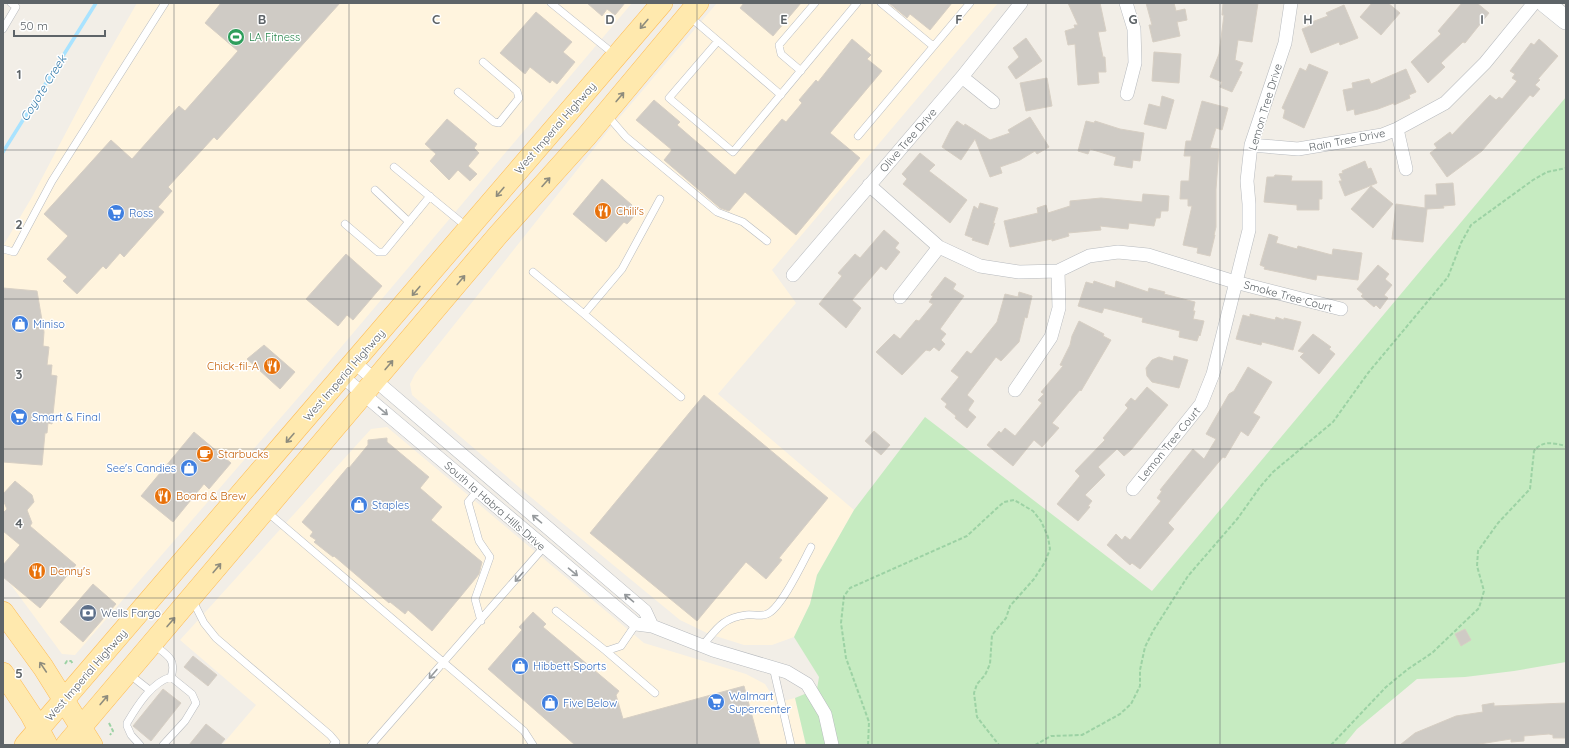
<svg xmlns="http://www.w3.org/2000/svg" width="1569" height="748" font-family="Quicksand,sans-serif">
  <rect width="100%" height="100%" fill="#f2eee7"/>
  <path fill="#fff4de" d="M 137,3 L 632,3 L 310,384 L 75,655 L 62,654 L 3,574 L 3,246 L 32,197 L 102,64 Z
    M 717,3 L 998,3 L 772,270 L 796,303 L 718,394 L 854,510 L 817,575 L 810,604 L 794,637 L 772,645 L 744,645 L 709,634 L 680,620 L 527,494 L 412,395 L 410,384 L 415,374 L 608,131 Z
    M 387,427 L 644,643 L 746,674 L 765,684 L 770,692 L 783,701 L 795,698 L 806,745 L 222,745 L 256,705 L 180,640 L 371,429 Z"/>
  <path fill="#c6ebc1" d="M 1566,97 L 1566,662 L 1514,671 L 1465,677 L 1417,679 L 1357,729 L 1344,745 L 806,745 L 795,698 L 817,689 L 819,677 L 794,637 L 810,604 L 817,575 L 854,510 L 925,417 L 1152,591 Z"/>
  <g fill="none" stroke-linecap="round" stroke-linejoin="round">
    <path stroke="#a9e3ff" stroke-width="3.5" d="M 3,152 L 96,3"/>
  </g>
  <path fill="#cfcbc5" stroke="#d7cfc4" d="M 221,3 L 340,3 L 217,140 L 214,137 L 168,187 L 172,191 L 158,207 L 164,212 L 124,257 L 120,253 L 106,269 L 103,266 L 77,294 L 63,281 L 67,277 L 47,259 L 68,236 L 44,214 L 111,140 L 132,159 L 179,106 L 185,111 L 238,51 L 205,23 Z
    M 587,3 L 625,3 L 615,15 L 607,9 L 602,16 Z
    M 744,3 L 801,3 L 773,36 L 740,8 Z
    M 889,3 L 952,3 L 930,30 L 910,14 L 907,18 Z
    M 1068,3 L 1100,3 L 1106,31 L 1098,32 L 1103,57 L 1105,57 L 1106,72 L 1098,72 L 1099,83 L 1078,85 L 1075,44 L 1068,45 L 1065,31 L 1075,28 L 1074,25 L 1078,25 Z
    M 1146,3 L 1174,3 L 1176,11 L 1185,9 L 1187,20 L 1177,22 L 1180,36 L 1153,42 L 1149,25 L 1152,25 Z
    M 1223,3 L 1258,3 L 1252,42 L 1238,40 L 1235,60 L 1243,63 L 1239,71 L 1242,72 L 1232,92 L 1220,87 L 1222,82 L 1210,77 L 1219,54 L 1224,15 L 1222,15 Z
    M 1372,3 L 1388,3 L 1400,13 L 1381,35 L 1360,17 Z
    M 1462,3 L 1477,3 L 1489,13 L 1465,43 L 1463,42 L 1441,63 L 1445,67 L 1428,83 L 1411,62 L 1441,34 L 1438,31 Z
    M 1344,5 L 1358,38 L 1340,45 L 1339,42 L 1311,53 L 1302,29 L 1310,26 L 1309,23 L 1328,16 L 1326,13 Z
    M 536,12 L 572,42 L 563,52 L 575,62 L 557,84 L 552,80 L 550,83 L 530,67 L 525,74 L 500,53 Z
    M 1026,38 L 1042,61 L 1016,79 L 1008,67 L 1019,57 L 1013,48 Z
    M 852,39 L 871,55 L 867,59 L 882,71 L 830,133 L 860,158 L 796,235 L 745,192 L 729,211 L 720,208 L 664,160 L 672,150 L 636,120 L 654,100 L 680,122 L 677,125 L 735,175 L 782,119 L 786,122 L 802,103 L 799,100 L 816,80 L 818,82 Z
    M 1539,39 L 1558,56 L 1538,79 L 1540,80 L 1535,85 L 1540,89 L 1533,97 L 1530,95 L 1482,151 L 1447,177 L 1430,153 L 1437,148 L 1434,144 L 1450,132 L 1452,135 L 1490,95 L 1496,100 L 1499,97 L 1502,99 L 1517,81 L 1512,78 L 1515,74 L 1510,71 L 1531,43 L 1534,45 Z
    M 1154,52 L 1181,54 L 1179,83 L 1152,81 Z
    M 1309,64 L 1328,72 L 1304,128 L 1283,118 L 1285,110 L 1282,108 L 1300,68 L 1306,71 Z
    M 1406,69 L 1416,92 L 1409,95 L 1410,98 L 1394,105 L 1394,103 L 1378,109 L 1355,115 L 1354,109 L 1347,111 L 1343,90 L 1353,88 L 1352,83 L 1369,79 L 1371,84 Z
    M 1047,78 L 1052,106 L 1026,111 L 1020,83 Z
    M 1162,96 L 1174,100 L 1166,129 L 1144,124 L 1149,104 L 1160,107 Z
    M 1202,101 L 1228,108 L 1222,130 L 1216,128 L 1210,148 L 1219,149 L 1216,189 L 1216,227 L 1214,235 L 1215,235 L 1210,256 L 1197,253 L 1198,248 L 1183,245 L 1192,206 L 1188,206 L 1188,199 L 1180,199 L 1181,181 L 1189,181 L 1191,156 L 1184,156 L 1186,141 L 1191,141 Z
    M 1030,117 L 1049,147 L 1037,154 L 1035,151 L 1020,160 L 1000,167 L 1002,173 L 990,177 L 975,139 L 961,160 L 942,147 L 951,129 L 957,121 L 964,126 L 965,124 L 990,140 L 1010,133 L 1008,130 Z
    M 447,119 L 477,144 L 474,148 L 479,153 L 468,166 L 477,174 L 470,181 L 458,170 L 449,180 L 430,161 L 436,154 L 425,144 Z
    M 1086,121 L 1094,123 L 1095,121 L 1120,129 L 1144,133 L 1140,161 L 1133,160 L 1132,168 L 1114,165 L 1116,157 L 1090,149 L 1088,154 L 1078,151 Z
    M 920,153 L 935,165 L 929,171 L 967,200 L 950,223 L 903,184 L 907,179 L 902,174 Z
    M 1365,161 L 1368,169 L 1371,168 L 1377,183 L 1345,196 L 1339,181 L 1342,181 L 1339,174 L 1343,173 L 1342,171 Z
    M 1275,175 L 1292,176 L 1291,181 L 1322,181 L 1322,199 L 1319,199 L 1319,210 L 1297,210 L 1297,205 L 1264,202 L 1267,177 L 1274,177 Z
    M 602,179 L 632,205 L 629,209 L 635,215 L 627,224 L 624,222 L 606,242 L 573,214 Z
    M 1453,183 L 1455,205 L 1443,206 L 1444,208 L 1427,209 L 1423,242 L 1392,239 L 1396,204 L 1425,208 L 1425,195 L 1437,195 L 1436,184 Z
    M 1371,186 L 1393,204 L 1373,228 L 1351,209 Z
    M 1143,194 L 1169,196 L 1168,211 L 1161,211 L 1160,218 L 1156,218 L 1154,226 L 1129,223 L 1128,229 L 1100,226 L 1101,230 L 1068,233 L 1069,236 L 1052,241 L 1052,239 L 1010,247 L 1004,221 L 1038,213 L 1037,208 L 1046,205 L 1048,213 L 1070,206 L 1070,201 L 1101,198 L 1142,202 Z
    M 980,203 L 998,208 L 993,224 L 995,223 L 988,245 L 972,240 L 973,238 L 965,235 L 974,206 L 978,209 Z
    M 884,230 L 899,243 L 895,248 L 900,252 L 886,270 L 881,266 L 852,300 L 861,308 L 846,328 L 819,304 L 842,276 L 838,273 L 855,254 L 860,258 Z
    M 1269,234 L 1278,237 L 1276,243 L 1297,249 L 1298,246 L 1332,255 L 1333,249 L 1362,253 L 1358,280 L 1317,275 L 1316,280 L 1264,269 L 1265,267 L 1260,265 Z
    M 346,254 L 382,286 L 353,320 L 347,315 L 338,326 L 306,299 Z
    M 1378,265 L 1389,274 L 1385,279 L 1392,285 L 1384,295 L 1388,298 L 1380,309 L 1376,305 L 1374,307 L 1361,296 L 1363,294 L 1357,289 Z
    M 945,277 L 956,284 L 953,289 L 964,296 L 940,329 L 946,334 L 941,340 L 945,344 L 939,351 L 934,347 L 930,351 L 926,350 L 902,375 L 876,352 L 894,334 L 900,339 L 916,320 L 919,321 L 933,304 L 929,302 L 933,296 L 931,295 Z
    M 1094,281 L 1115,288 L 1116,281 L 1148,292 L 1149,288 L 1165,292 L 1164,294 L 1195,302 L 1193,311 L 1195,311 L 1193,319 L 1204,321 L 1200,336 L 1199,335 L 1197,341 L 1179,337 L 1180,331 L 1142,322 L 1143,318 L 1104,308 L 1102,313 L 1078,306 L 1086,282 L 1093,284 Z
    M 3,288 L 37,291 L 44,332 L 43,346 L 49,347 L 47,365 L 52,365 L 51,375 L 57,376 L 52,424 L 48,423 L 47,433 L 45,433 L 42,465 L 3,462 Z
    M 1019,292 L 1032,296 L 1027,318 L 1025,317 L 1019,342 L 1001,361 L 996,357 L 967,395 L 974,401 L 968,410 L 976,417 L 967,428 L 955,418 L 956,416 L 945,407 L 947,404 L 941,399 L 959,377 L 951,371 L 967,351 L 971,354 L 997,322 L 1005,294 L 1018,297 Z
    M 1250,314 L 1275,320 L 1276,317 L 1284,320 L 1284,318 L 1301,322 L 1293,350 L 1262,342 L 1261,345 L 1236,339 L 1243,315 L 1250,317 Z
    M 1079,321 L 1104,334 L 1103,336 L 1111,340 L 1081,391 L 1080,390 L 1052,423 L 1059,428 L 1042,447 L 1034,440 L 1013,466 L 987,445 L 999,431 L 1001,433 L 1005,428 L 1015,436 L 1042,403 L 1038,400 L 1044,394 L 1041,392 L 1063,366 L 1060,365 L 1070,345 L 1072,336 Z
    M 1313,334 L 1331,347 L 1329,349 L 1335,354 L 1319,374 L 1300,357 L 1304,353 L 1298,351 Z
    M 264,345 L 295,372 L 280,389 L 247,359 Z
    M 1174,356 L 1188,360 L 1179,388 L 1152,382 L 1147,376 L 1146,368 L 1152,360 L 1159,357 L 1173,361 Z
    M 1248,367 L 1272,382 L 1253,413 L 1260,417 L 1248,436 L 1241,431 L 1225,458 L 1223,457 L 1168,523 L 1174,529 L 1140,569 L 1132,563 L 1130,565 L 1107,545 L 1116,534 L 1122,540 L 1125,536 L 1130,540 L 1161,501 L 1157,498 L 1162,491 L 1160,490 L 1193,449 L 1204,459 L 1216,439 L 1206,434 L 1229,394 L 1234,391 Z
    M 1147,387 L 1168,405 L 1131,450 L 1124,456 L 1117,449 L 1098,467 L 1105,475 L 1085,495 L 1092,501 L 1088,506 L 1090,507 L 1078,521 L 1057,504 L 1080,476 L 1075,471 L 1105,440 L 1103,438 L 1128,408 L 1125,405 L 1131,398 L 1135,401 Z
    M 704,395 L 828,498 L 779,558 L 782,560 L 766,579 L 746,562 L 697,621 L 590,533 Z
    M 874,431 L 890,445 L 881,455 L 865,441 Z
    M 194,432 L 231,463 L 209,489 L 204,484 L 173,522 L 141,496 Z
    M 387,438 L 387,442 L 429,477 L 420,488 L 442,507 L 431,520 L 482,562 L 479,574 L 471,584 L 432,631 L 408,610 L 405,614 L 390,602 L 389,603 L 334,556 L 333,557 L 314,542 L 316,540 L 310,536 L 313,532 L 302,522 L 348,467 L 349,468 L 368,445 L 368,440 Z
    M 15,481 L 32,495 L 34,502 L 27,510 L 32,523 L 30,526 L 76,565 L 40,608 L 3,577 L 3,565 L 20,545 L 3,531 L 3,513 L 7,509 L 3,500 L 3,494 Z
    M 93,584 L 116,604 L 83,642 L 60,622 Z
    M 533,612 L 546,624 L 543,627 L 619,691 L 616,695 L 623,719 L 744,686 L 760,745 L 575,745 L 488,669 L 522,630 L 519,627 Z
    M 1465,629 L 1471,640 L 1461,646 L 1455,634 Z
    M 193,656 L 217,675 L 208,686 L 184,667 Z
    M 163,689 L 181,703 L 151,741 L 133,726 Z
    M 1494,703 L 1494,706 L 1566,703 L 1566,738 L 1553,738 L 1553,735 L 1549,734 L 1524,736 L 1524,741 L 1511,742 L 1511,739 L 1473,745 L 1400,745 L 1415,733 L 1456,716 L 1483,712 L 1482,705 Z
    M 206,724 L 225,739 L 220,745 L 189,745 Z"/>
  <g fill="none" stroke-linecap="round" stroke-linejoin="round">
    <g stroke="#b7babe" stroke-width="8">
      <path id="lane" d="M 551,3 L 615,55
        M 881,3 L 933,46
        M 690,17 L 718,41 L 669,98 L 733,152 L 857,3
        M 3,29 L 16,7 L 11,3
        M 718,41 L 781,95
        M 801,71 L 781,54 L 779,45 L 815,3
        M 458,92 L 494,122 L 499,123 L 519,98 L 517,91 L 483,62
        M 607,115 L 626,137 L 717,212 L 743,222 L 767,241
        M 858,136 L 970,3
        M 394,167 L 467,227
        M 375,190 L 409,222
        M 345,224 L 378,252 L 384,252 L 430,196
        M 3,249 L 14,252 L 52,181 L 165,3
        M 533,272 L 584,314 L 622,269 L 660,199
        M 584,314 L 681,397
        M 478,490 L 468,502 L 479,541 L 490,557 L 475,599 L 481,621
        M 266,511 L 524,731 L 533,745
        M 192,599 L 204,623 L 216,638 L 330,735 L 336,742 L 333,745
        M 556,611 L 606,651 L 621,646 L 636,624
        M 154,645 C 167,655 177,659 171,677
        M 702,646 C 717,629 722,618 746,615 C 752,614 761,617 767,614 C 781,609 803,562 811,547
        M 606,651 L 655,693
        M 773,667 L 791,745
        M 129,674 L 148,689 L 148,691
        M 140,745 L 131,735 L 127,726 L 127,723 C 137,706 152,682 171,677 L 192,694 L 196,703 L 185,721 L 163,745
        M 371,745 L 544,547"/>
    </g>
    <g stroke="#b7babe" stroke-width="14">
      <path id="street" d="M 1126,3 L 1134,29 L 1135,63 L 1127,94
        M 962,77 L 993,102
        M 1397,129 L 1406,169
        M 1251,145 L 1298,149 L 1382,135 L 1397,129 L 1445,103 L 1485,63 L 1534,3
        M 869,185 L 939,247 L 980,266 L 1019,272 L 1058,271 L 1089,256 L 1118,252 L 1148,255 L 1235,282 L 1341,309
        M 793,275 L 962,77 L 1021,3
        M 900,297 L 939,247
        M 355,363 L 645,611 L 652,626
        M 343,377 L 636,624 L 652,626 L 713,650 L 787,672 L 807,684 L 825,714 L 832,745
        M 1015,390 L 1051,337 L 1059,308 L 1058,271
        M 1133,489 L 1201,404 L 1213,374 L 1249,230 L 1249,204 L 1247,181 L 1251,145 L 1285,43 L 1291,3"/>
    </g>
    <g stroke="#b8bcc1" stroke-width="20">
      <path id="secondary" d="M 1545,3 L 1566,20"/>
    </g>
    <g stroke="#ffbb52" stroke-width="22">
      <path id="primary" d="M 3,612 L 43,667 L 92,745
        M 3,673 L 31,715 L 47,745
        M 25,745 L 662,3
        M 66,745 L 498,235 L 586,137 L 698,3"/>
    </g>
    <path stroke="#9cd2a4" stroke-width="2" stroke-dasharray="4 2" stroke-linecap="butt" d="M 65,664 L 67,661 L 71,661 L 73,664
      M 109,723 L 113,731 L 110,735
      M 868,745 L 869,722 L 846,658 L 841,623 L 844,596 L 850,588 L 967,536 L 996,509 L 1004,502 L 1014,500 L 1033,511 L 1041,521 L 1048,537 L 1050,549 L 1045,562 L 1034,579 L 1010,606 L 1006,618 L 992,635 L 990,664 L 985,675 L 977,684 L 974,693 L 977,717 L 999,745
      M 1035,745 L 1051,736 L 1082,735 L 1120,714 L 1131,704 L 1140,686 L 1140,670 L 1145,647 L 1153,631 L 1188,576 L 1238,518 L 1260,487 L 1273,472 L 1333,422 L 1368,373 L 1448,277 L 1461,243 L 1471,225 L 1533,180 L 1547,172 L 1566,168
      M 1331,745 L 1386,687 L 1408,669 L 1432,653 L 1479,608 L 1484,591 L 1477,566 L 1478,551 L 1498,523 L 1530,489 L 1534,451 C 1542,440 1554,443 1566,446"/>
    <use href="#lane" stroke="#fff" stroke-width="7"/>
    <use href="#street" stroke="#fff" stroke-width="13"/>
    <use href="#secondary" stroke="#fff" stroke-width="19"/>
    <use href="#primary" stroke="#ffe9ae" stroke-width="21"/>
  </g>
  <defs><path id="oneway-shaft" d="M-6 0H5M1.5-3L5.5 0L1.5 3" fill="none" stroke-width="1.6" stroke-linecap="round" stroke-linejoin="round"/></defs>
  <g stroke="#8e8c7d">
    <use href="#oneway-shaft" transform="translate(644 24) rotate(130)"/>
    <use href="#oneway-shaft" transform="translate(620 97) rotate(-50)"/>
    <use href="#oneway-shaft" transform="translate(546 182) rotate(-48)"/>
    <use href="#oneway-shaft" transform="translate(500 192) rotate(130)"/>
    <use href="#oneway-shaft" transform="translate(461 280) rotate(-50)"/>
    <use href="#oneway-shaft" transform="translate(416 291) rotate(130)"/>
    <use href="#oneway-shaft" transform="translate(389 365) rotate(-50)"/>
    <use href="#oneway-shaft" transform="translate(290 438) rotate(131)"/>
    <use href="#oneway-shaft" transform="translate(217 568) rotate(-50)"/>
    <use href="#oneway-shaft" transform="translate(171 622) rotate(-49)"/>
    <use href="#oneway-shaft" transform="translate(43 667) rotate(-124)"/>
    <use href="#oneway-shaft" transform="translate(104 700) rotate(-50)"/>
  </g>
  <g stroke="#969a9d">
    <use href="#oneway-shaft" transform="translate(383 411) rotate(40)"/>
    <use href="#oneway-shaft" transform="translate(537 519) rotate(-140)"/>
    <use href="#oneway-shaft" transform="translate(573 572) rotate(40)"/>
    <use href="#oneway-shaft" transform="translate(519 577) rotate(131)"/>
    <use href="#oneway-shaft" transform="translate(629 598) rotate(-140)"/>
    <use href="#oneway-shaft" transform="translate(433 674) rotate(131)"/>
  </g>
  <path fill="none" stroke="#5e6468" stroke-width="1" stroke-opacity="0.55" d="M 174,3 L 174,745M 349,3 L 349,745M 523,3 L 523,745M 697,3 L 697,745M 872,3 L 872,745M 1046,3 L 1046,745M 1220,3 L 1220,745M 1395,3 L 1395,745M 3,150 L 1566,150M 3,299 L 1566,299M 3,449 L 1566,449M 3,598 L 1566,598"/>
  <defs>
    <g id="stadium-disc" transform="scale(0.9)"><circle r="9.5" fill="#2e9e5b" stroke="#fff"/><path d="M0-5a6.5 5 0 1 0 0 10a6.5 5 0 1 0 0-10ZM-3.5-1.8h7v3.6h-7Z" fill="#fff"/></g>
    <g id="restaurant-disc" transform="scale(0.9)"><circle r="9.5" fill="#e8710a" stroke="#fff"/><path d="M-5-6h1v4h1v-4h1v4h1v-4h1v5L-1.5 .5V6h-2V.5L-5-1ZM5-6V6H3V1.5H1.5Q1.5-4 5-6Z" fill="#fff"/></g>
    <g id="supermarket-disc" transform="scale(0.9)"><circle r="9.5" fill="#3f7fe0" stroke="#fff"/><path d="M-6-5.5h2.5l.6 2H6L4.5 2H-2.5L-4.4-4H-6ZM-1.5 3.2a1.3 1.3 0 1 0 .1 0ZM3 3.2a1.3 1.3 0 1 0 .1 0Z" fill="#fff"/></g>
    <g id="shop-disc" transform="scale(0.9)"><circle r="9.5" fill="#3f7fe0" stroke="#fff"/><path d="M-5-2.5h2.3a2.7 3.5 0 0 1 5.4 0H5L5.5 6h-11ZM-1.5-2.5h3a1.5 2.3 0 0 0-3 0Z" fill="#fff"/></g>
    <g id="cafe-disc" transform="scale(0.9)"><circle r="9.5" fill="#e8710a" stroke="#fff"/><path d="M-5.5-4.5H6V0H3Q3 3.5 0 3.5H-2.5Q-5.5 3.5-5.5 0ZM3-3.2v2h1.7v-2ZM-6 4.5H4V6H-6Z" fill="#fff"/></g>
    <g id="bank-disc" transform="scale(0.9)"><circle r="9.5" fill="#5c6f8a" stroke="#fff"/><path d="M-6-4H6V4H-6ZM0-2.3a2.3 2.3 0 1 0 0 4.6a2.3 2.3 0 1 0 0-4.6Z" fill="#fff"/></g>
  </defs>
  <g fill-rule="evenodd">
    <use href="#stadium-disc" x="236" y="37"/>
    <use href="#restaurant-disc" x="603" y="211"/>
    <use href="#supermarket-disc" x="116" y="213"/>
    <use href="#shop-disc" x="20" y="324"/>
    <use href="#restaurant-disc" x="272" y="366"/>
    <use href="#supermarket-disc" x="19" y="417"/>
    <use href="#cafe-disc" x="205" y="454"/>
    <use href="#shop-disc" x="189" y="468"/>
    <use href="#restaurant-disc" x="163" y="496"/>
    <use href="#shop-disc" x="359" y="505"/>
    <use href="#restaurant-disc" x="37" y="571"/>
    <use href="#bank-disc" x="88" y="613"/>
    <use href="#shop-disc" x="520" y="666"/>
    <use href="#supermarket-disc" x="716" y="702"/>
    <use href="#shop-disc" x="550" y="703"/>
  </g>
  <g text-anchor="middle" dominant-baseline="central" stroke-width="3" stroke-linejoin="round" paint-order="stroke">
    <g font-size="11" fill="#27864d" stroke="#fff" text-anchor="start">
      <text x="249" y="37">LA Fitness</text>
    </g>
    <g font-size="11" fill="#5e6468" stroke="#fff">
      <text transform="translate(1265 107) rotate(-73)">Lemon Tree Drive</text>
      <text transform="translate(555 128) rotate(-49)">West Imperial Highway</text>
      <text transform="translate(908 140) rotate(-49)">Olive Tree Drive</text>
      <text transform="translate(1347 140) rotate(-11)">Rain Tree Drive</text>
      <text transform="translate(1288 296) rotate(15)">Smoke Tree Court</text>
      <text transform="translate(344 375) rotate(-49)">West Imperial Highway</text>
      <text transform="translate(1169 444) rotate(-51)">Lemon Tree Court</text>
      <text transform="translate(495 506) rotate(41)">South la Habra Hills Drive</text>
      <text transform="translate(86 675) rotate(-49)">West Imperial Highway</text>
    </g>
    <g font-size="11" fill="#c56008" stroke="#fff" text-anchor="start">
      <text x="616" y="211">Chili's</text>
      <text x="259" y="366" text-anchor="end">Chick-fil-A</text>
      <text x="218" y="454">Starbucks</text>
      <text x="176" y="496">Board &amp; Brew</text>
      <text x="50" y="571">Denny's</text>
    </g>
    <g font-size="11" fill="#366cbe" stroke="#fff" text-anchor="start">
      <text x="129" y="213">Ross</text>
      <text x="33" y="324">Miniso</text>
      <text x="32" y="417">Smart &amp; Final</text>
      <text x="176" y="468" text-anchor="end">See's Candies</text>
      <text x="372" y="505">Staples</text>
      <text x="533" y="666">Hibbett Sports</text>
      <text x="729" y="696">Walmart<tspan x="729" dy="13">Supercenter</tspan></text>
      <text x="563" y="703">Five Below</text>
    </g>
    <g font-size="11" fill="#4e5e75" stroke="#fff" text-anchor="start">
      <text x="101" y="613">Wells Fargo</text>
    </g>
    <g font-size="12" font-style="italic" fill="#357baa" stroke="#fff">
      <text transform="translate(43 88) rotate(-58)">Coyote Creek</text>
    </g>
  </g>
  <g font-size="13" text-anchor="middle" font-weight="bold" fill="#5e6468" stroke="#fff" stroke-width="3" stroke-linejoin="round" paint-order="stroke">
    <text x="262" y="24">B</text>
    <text x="436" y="24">C</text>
    <text x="610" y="24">D</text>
    <text x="784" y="24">E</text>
    <text x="959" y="24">F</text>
    <text x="1133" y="24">G</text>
    <text x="1308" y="24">H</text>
    <text x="1482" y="24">I</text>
    <text x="19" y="79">1</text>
    <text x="19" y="229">2</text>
    <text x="19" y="379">3</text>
    <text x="19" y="528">4</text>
    <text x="19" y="678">5</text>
  </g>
  <rect width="1569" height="748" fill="none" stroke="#5e6468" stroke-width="8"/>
  <path d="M14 30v6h91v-6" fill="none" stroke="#5e6468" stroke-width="2"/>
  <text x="20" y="30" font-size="12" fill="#5e6468" stroke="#ffffff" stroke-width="3" paint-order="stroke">50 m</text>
</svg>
